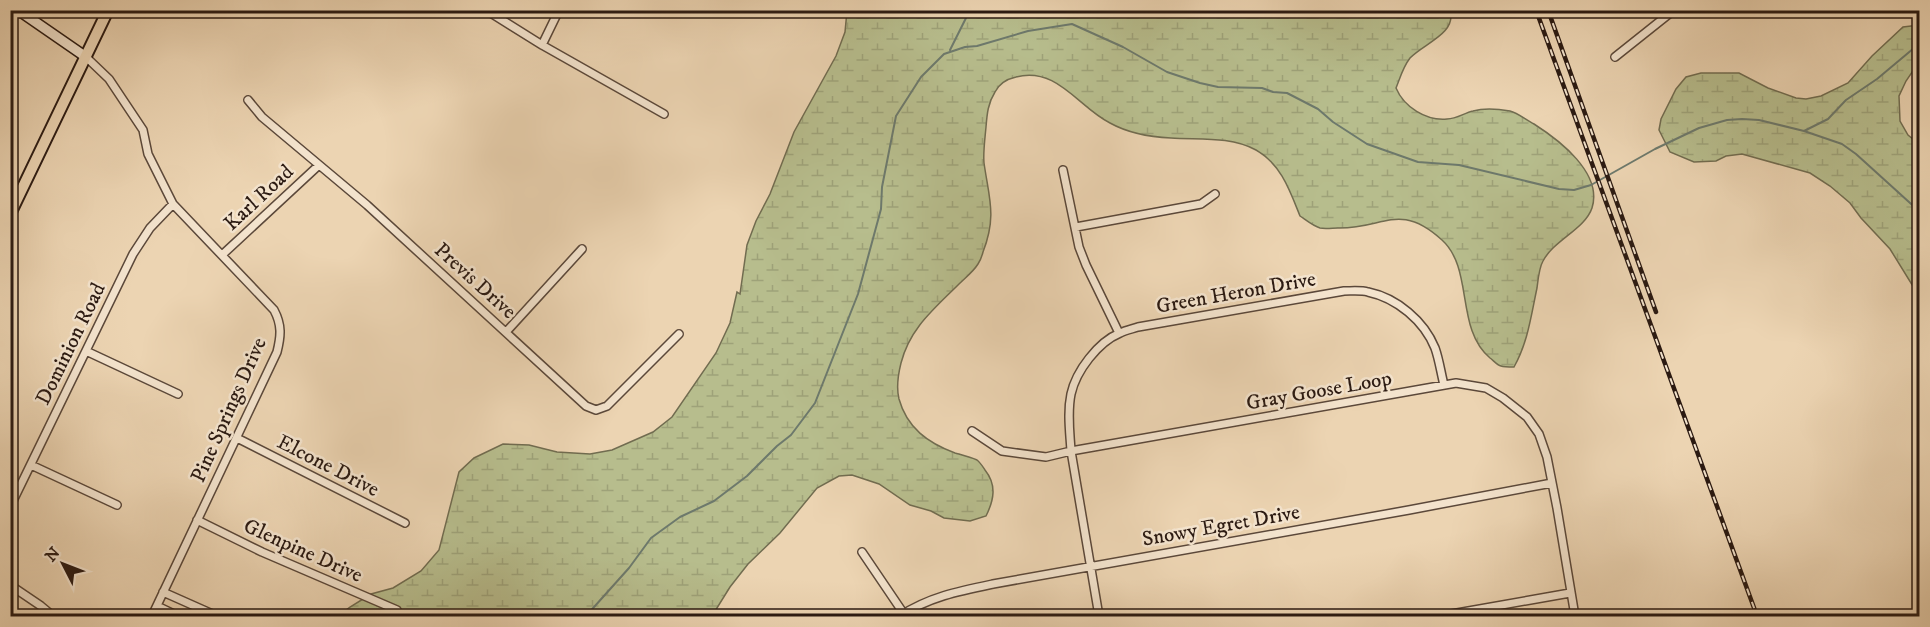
<svg xmlns="http://www.w3.org/2000/svg" width="1930" height="627" font-family="'IM FELL DW Pica',serif">
  <defs>
    <pattern id="wetland-marsh" width="20" height="14" patternUnits="userSpaceOnUse" patternTransform="scale(1.5)"><rect width="20" height="14" fill="#b7bd8d"/><path d="M1 5h8M5 5V1M11 12h8M15 12V8" fill="none" stroke="#9ea279"/></pattern>
  </defs>
  <rect width="100%" height="100%" fill="#ecd4b2"/>
  <filter id="stains"><feTurbulence type="fractalNoise" baseFrequency=".00333" numOctaves="4"/><feColorMatrix values="0 0 0 0 .2 0 0 0 0 .09 0 0 0 0 .02 0 0 0 .5 -.17"/></filter>
  <radialGradient id="worn" r=".72"><stop offset=".6" stop-color="#630" stop-opacity="0"/><stop offset="1" stop-color="#630" stop-opacity=".3"/></radialGradient>
  <path fill="url(#wetland-marsh)" stroke="#716c50" stroke-width="1.5" d="M 847,11 L 1450,11 C 1457,33 1423,44 1410,58 C 1403,67 1400,78 1396,88 C 1404,107 1426,121 1447,119 C 1457,119 1464,113 1473,111 C 1484,108 1498,109 1510,111 C 1518,113 1526,120 1534,124 C 1559,140 1603,173 1592,208 C 1585,229 1554,240 1543,261 C 1539,268 1538,280 1537,288 C 1531,316 1528,342 1514,367 C 1510,367 1504,367 1501,366 C 1497,365 1493,360 1490,358 C 1455,329 1474,269 1442,240 C 1399,201 1384,229 1338,228 C 1333,228 1325,229 1320,228 C 1313,226 1306,220 1300,216 C 1290,191 1281,164 1256,150 C 1230,136 1199,140 1171,138 C 1150,137 1128,133 1110,123 C 1079,108 1057,66 1016,77 C 1007,79 999,84 995,92 C 988,103 987,114 986,127 C 985,138 983,152 984,163 C 989,198 997,216 983,252 C 982,256 980,261 978,264 C 973,272 965,278 959,284 C 934,309 910,328 901,363 C 898,375 896,387 899,399 C 907,428 928,443 955,453 C 962,455 970,457 977,460 C 980,462 983,467 985,470 C 997,485 994,500 986,516 L 970,521 L 944,518 L 931,511 L 910,505 L 879,484 L 852,475 L 839,476 L 817,488 L 780,533 L 748,564 L 730,587 L 712,616 L 338,616 L 350,607 L 371,594 L 393,588 L 421,571 L 439,550 L 459,472 L 474,458 L 503,444 L 529,445 L 557,452 L 590,454 L 612,450 L 653,432 L 672,417 L 716,353 L 730,323 L 737,292 L 740,294 L 747,245 L 756,221 L 770,194 L 794,132 L 836,56 L 845,32 Z
    M 1919,25 L 1919,62 L 1906,81 L 1899,96 L 1900,121 L 1908,135 L 1919,144 L 1919,296 L 1890,249 L 1861,218 L 1850,203 L 1830,186 L 1810,173 L 1742,154 L 1726,156 L 1716,161 L 1694,162 L 1670,152 L 1659,130 L 1661,119 L 1676,89 L 1686,77 L 1701,73 L 1739,73 L 1768,88 L 1796,98 L 1806,99 L 1821,96 L 1848,83 L 1872,56 L 1903,27 Z"/>
  <g fill="none" stroke-linecap="round" stroke-linejoin="round">
    <path stroke="#6d796c" stroke-width="2" d="M 950,50 L 970,10
      M 1804,131 L 1828,119 L 1846,100 L 1877,79 L 1920,43
      M 586,616 L 629,568 L 651,538 L 680,517 L 714,501 L 747,476 L 777,446 L 791,435 L 815,403 L 858,294 L 881,209 L 882,187 L 896,116 L 921,77 L 944,54 L 965,47 L 977,46 L 1028,31 L 1072,24 L 1123,47 L 1167,72 L 1200,83 L 1218,87 L 1262,88 L 1273,92 L 1287,93 L 1318,109 L 1333,122 L 1367,144 L 1418,162 L 1459,165 L 1559,189 L 1574,190 L 1591,185 L 1655,149 L 1699,128 L 1727,120 L 1742,119 L 1759,120 L 1804,131 L 1842,144 L 1856,154 L 1920,212"/>
    <g stroke="#5b483a" stroke-width="10">
      <path id="minor" d="M 486,10 L 542,45 L 664,114
        M 542,45 L 559,10
        M 86,57 L 109,79 L 143,130 L 148,154 L 173,204 L 274,310 C 282,325 281,336 277,352 L 152,616
        M 1615,57 L 1674,10
        M 248,100 L 262,117 L 367,205 L 586,406 L 596,410 L 607,406 L 679,334
        M 1063,170 L 1079,247 L 1086,265 L 1119,333
        M 1076,227 L 1201,204 L 1215,194
        M 222,255 L 319,165
        M 506,332 L 582,249
        M 86,351 L 178,394
        M 972,431 L 1002,451 L 1046,457 L 1071,451 C 1070,433 1067,413 1071,394 C 1076,371 1098,342 1120,333 C 1126,330 1132,329 1138,327 L 1344,291 C 1352,291 1361,290 1368,292 C 1397,298 1424,321 1435,348 C 1439,359 1441,373 1444,385
        M 237,438 L 405,523
        M 31,465 L 117,505
        M 10,507 L 133,254 L 150,228 L 173,204
        M 197,520 L 262,552 L 397,610
        M 862,552 L 904,614
        M 10,585 L 41,606 L 53,616
        M 163,592 L 217,616
        M 157,606 L 178,616
        M 900,616 C 929,597 959,591 993,584 L 1409,510 L 1552,483
        M 1099,616 L 1071,451 L 1456,383 L 1486,388 L 1503,398 L 1527,417 L 1539,434 L 1547,457 L 1557,508 L 1575,616
        M 1440,616 L 1570,593"/>
    </g>
    <g stroke="#2b1a12" stroke-width="12">
      <path id="secondary" d="M 18,10 L 86,57"/>
    </g>
    <g stroke="#2b1a12" stroke-width="14">
      <path id="primary" d="M 10,214 L 108,10"/>
    </g>
    <use href="#minor" stroke="#f3e3cd" stroke-width="7"/>
    <use href="#secondary" stroke="#f3e3cd" stroke-width="9"/>
    <use href="#primary" stroke="#ecd4b2" stroke-width="10"/>
    <g stroke="#2b1a12" stroke-width="4.5">
      <path id="rail" d="M 1536,10 L 1757,616
        M 1548,10 L 1656,312"/>
    </g>
    <use href="#rail" stroke="#f3e3cd" stroke-width="2" stroke-dasharray="7" stroke-linecap="butt"/>
  </g>
  <g text-anchor="middle" dominant-baseline="central" stroke-width="5" stroke-linejoin="round" paint-order="stroke">
    <g font-size="21" fill="#2b1a12" stroke="#f3e3cd">
      <text transform="translate(259 198) rotate(-43)">Karl Road</text>
      <text transform="translate(475 281) rotate(42)">Previs Drive</text>
      <text transform="translate(1236 293) rotate(-10)">Green Heron Drive</text>
      <text transform="translate(71 344) rotate(-64)">Dominion Road</text>
      <text transform="translate(1319 391) rotate(-10)">Gray Goose Loop</text>
      <text transform="translate(229 410) rotate(-66)">Pine Springs Drive</text>
      <text transform="translate(328 466) rotate(27)">Elcone Drive</text>
      <text transform="translate(1221 526) rotate(-10)">Snowy Egret Drive</text>
      <text transform="translate(303 551) rotate(24)">Glenpine Drive</text>
    </g>
  </g>
  <rect width="1930" height="627" fill="none" stroke="#ecd4b2" stroke-width="36"/>
  <rect x="12" y="12" width="1906" height="603" fill="none" stroke="#2b1a12" stroke-width="3"/>
  <rect x="18" y="18" width="1894" height="591" fill="none" stroke="#2b1a12" stroke-width="1.5"/>
  <g transform="translate(63 564) rotate(312)" stroke="#f3e3cd" stroke-width="4.5" paint-order="stroke">
  <path d="M0-4.5L10 22L0 15L-10 22Z" fill="#2b1a12"/>
  <text y="-9" font-size="16" font-weight="bold" text-anchor="middle" fill="#2b1a12">N</text>
  </g>
  <rect width="100%" height="100%" filter="url(#stains)"/>
  <rect width="100%" height="100%" fill="url(#worn)"/>
</svg>
